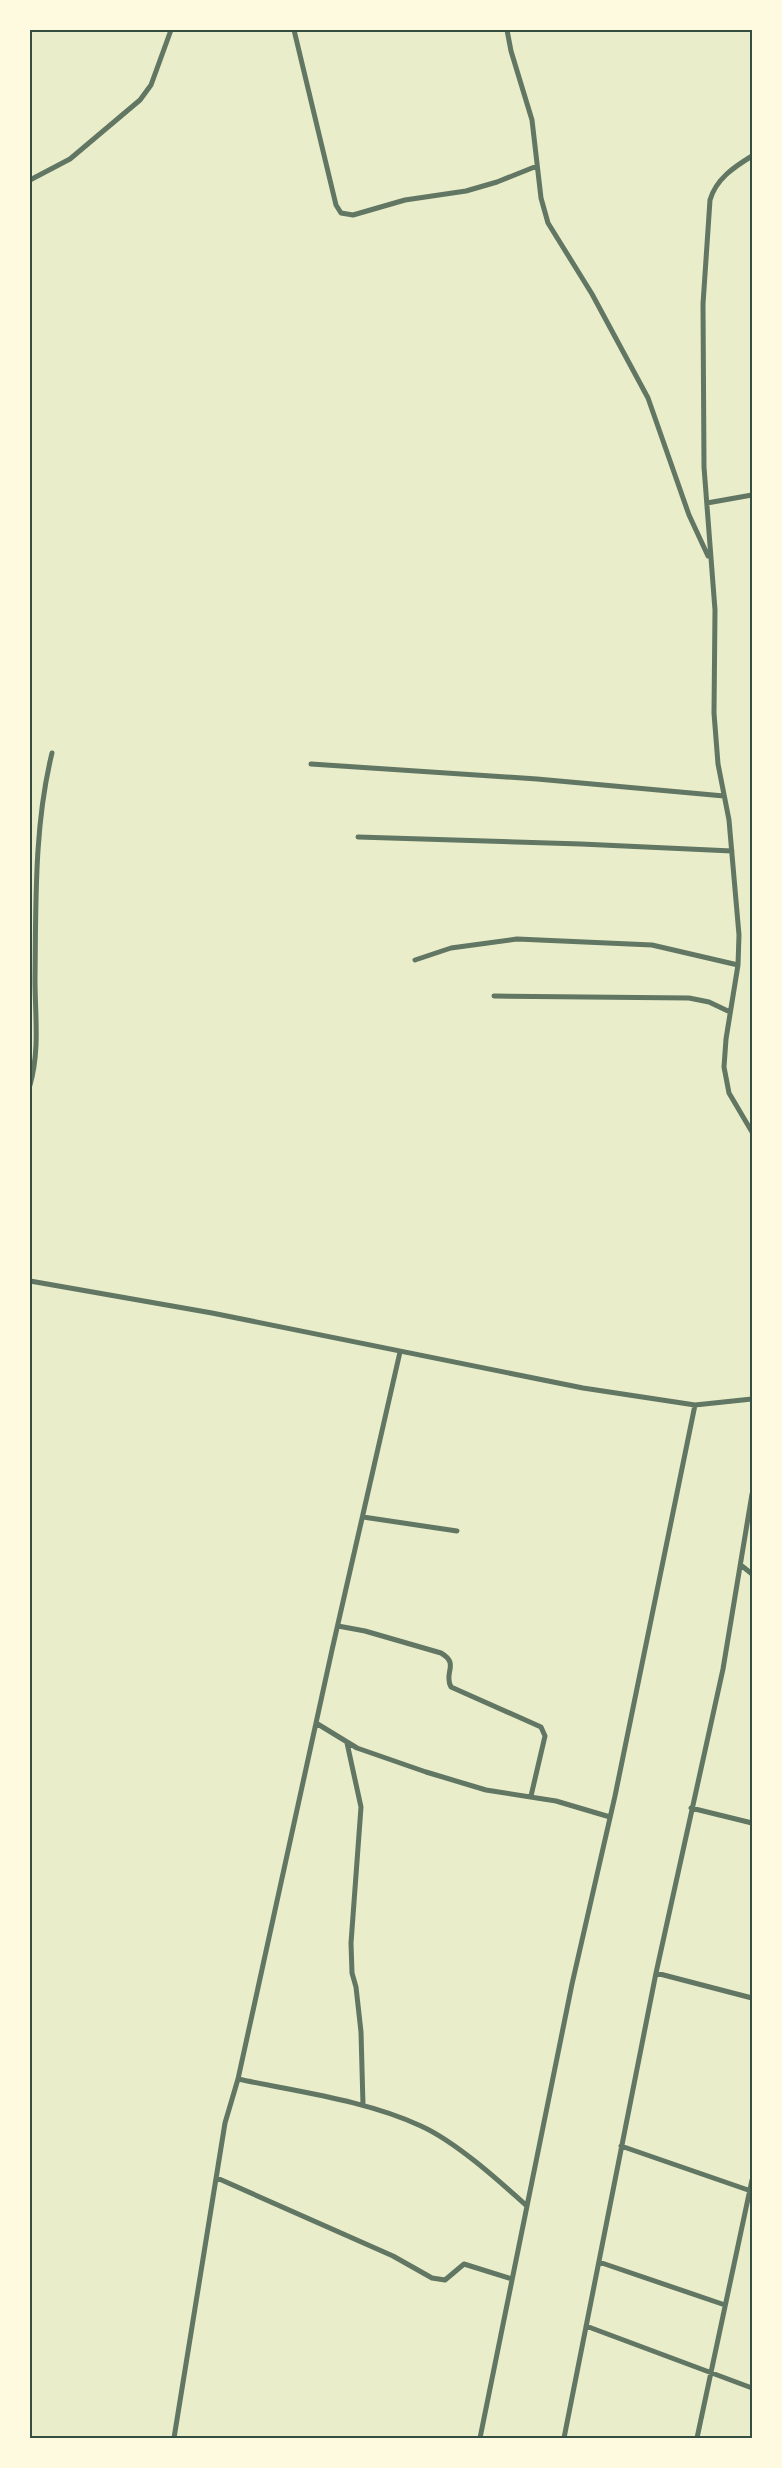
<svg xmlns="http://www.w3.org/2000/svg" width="782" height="2468" font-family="'DM Sans',sans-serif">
  <rect width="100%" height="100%" fill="#e9edc9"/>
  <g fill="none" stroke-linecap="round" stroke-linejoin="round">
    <path stroke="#617663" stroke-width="5" d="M 294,30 L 336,205 L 341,213 L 353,215 L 405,200 L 466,191 L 497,182 L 537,166
      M 507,30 L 511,51 L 532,120 L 541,198 L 548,223 L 592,294 L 648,398 L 689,515 L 708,556
      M 752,156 C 734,167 716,179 710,200 L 703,304 L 704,467 L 715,610 L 714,713 L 718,764 L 729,820 L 739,935 L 738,965 L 726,1039 L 724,1067 L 729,1093 L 752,1132
      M 30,180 L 70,159 L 140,100 L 151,85 L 171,30
      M 707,503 L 752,495
      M 311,764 L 537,779 L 724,796
      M 358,837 L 581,844 L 732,851
      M 415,960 L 451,948 L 517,939 L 652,945 L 738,965
      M 494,996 L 689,998 L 709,1002 L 730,1012
      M 30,1085 C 40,1050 35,1015 35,979 C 36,904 34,826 52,753
      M 30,1281 L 212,1313 L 583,1388 L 695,1405
      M 363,1517 L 457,1531
      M 742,1566 L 752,1574
      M 338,1626 L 365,1631 L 441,1653 C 460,1664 443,1673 451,1687 L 541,1727 L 545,1736 L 531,1796
      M 316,1723 L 357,1748 L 426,1772 L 486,1790 L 556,1801 L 610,1817
      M 347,1743 L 361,1807 L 351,1943 L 352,1973 L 356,1987 L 361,2032 L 363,2105
      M 691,1808 L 752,1823
      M 656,1973 L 752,1998
      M 238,2079 C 298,2092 365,2100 421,2126 C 456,2142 498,2180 527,2206
      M 621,2146 L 751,2191
      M 217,2178 L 393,2256 L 432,2278 L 445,2280 L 464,2264 L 512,2279
      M 599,2262 L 725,2305
      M 586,2326 L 752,2388
      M 174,2438 L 225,2123 L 238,2079 L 332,1650 L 400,1352
      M 480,2438 L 572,1984 L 615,1796 L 695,1405 L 752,1399
      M 564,2438 L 656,1973 L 723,1669 L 752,1494
      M 697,2438 L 752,2180"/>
  </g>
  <rect width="782" height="2468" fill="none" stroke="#fefae0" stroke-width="62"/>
  <rect x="31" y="31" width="720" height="2406" fill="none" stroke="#344e41" stroke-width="2"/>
</svg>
